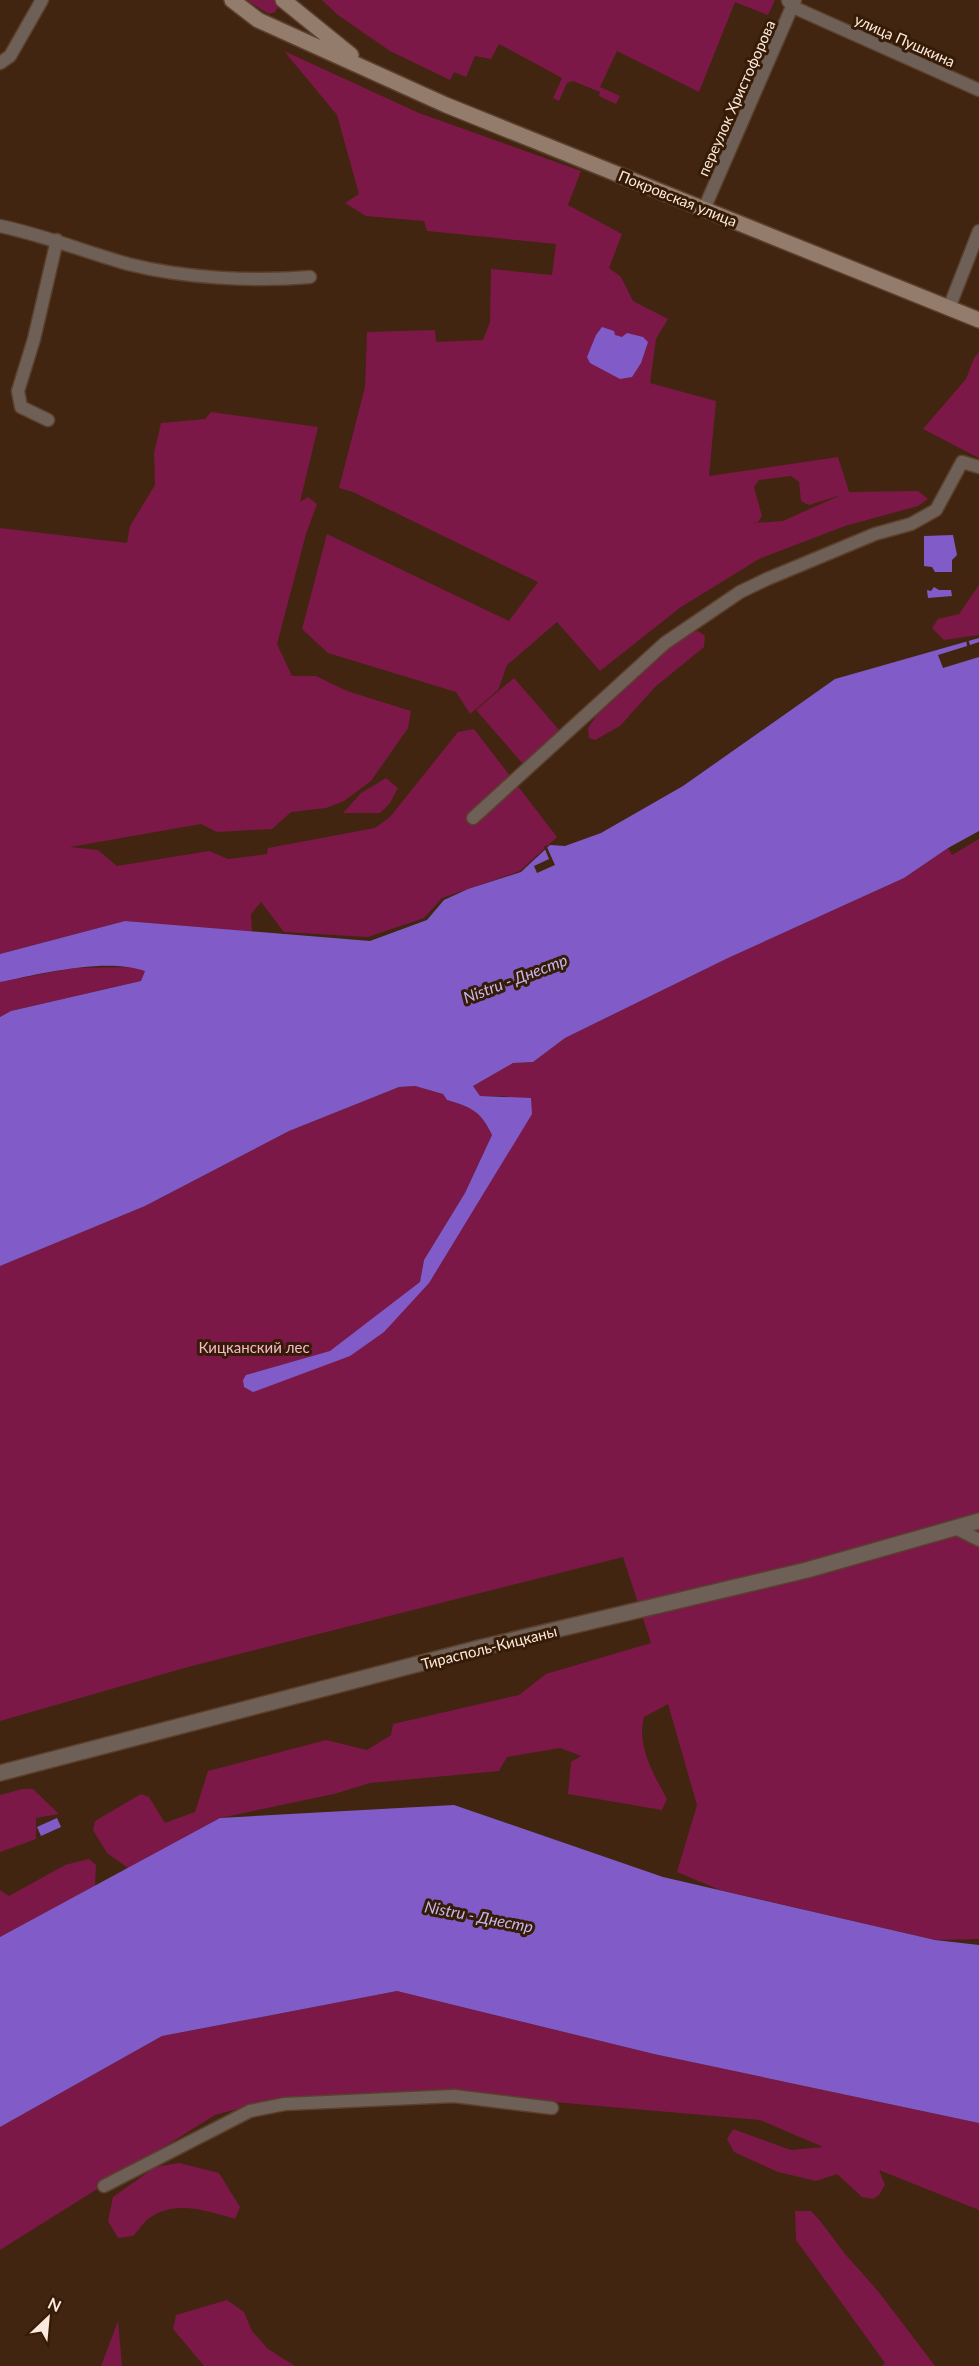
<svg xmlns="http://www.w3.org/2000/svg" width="979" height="2366" font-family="Lato,sans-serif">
  <rect width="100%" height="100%" fill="#412510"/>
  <path fill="#7b1848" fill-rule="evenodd" d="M 246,0 L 275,0 L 279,5 L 275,12 L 269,14 Z
    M 322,0 L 775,0 L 768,15 L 735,2 L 699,92 L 617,51 L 600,87 L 620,96 L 616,104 L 599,96 L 600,92 L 573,81 L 567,83 L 559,101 L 553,98 L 562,78 L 499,44 L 491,59 L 475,56 L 466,77 L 454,72 L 450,80 L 390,51 L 338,15 Z
    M 284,51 L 419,113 L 581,171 L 568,205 L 622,234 L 609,268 L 621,277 L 633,301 L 668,319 L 656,339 L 650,383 L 716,401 L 709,476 L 838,457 L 849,492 L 918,491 L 928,499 L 918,506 L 845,526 L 759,559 L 681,607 L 600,671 L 557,622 L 507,665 L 498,690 L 470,714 L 456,692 L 328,653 L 302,629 L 327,534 L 509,621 L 538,582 L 353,492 L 339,488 L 365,387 L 367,332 L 435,330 L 436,342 L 483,340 L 490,322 L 491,269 L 552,275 L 556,244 L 427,231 L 424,221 L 366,216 L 345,203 L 359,194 L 337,115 ZM 791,476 L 799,482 L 801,501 L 809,505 L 841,495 L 783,521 L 753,523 L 758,522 L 762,516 L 754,487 L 759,480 Z
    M 979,352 L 979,458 L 923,429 L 966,379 L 974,358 Z
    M 211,412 L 318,427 L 300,502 L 308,497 L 317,504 L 306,534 L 277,644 L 292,676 L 316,676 L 347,691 L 411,711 L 408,728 L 371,781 L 344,801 L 326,808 L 291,812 L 272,829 L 217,832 L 201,824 L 70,847 L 98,850 L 117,866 L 209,851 L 228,859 L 267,854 L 268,848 L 375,828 L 390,817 L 458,732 L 474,729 L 557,837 L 520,871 L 442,898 L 424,918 L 368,937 L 284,932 L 261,902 L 251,914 L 252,932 L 125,921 L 0,954 L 0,528 L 127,543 L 130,526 L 155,485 L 154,453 L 161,423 L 205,419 Z
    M 979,585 L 979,635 L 944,640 L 932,628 L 938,619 L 959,614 Z
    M 698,631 L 705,636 L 704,647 L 655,687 L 620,726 L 595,740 L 589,738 L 588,728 L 597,715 L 679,637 Z
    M 514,678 L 560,731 L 523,764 L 476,710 Z
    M 386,778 L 398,788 L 390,803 L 380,813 L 343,813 L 361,793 Z
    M 979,839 L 979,1939 L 935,1940 L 720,1890 L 677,1872 L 697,1805 L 668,1704 L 644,1717 C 636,1745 654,1775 667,1799 L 662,1810 L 568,1794 L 571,1762 L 581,1756 L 560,1748 L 507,1757 L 499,1771 L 370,1783 L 334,1794 L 220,1818 L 128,1868 L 107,1853 L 93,1830 L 95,1821 L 141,1794 L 149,1797 L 165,1823 L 195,1812 L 208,1771 L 326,1740 L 367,1750 L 391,1735 L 393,1724 L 519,1695 L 546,1674 L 651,1643 L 623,1557 L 188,1667 L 0,1721 L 0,1266 L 145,1206 L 289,1131 L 399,1087 L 415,1086 L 443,1094 L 447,1100 C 471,1107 481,1111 492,1135 L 465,1193 L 424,1260 L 420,1282 L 532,1114 L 505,1096 L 480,1096 L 473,1086 L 513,1063 L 533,1062 L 565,1038 L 728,958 L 904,878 L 948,848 L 952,855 Z
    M 134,967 L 145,971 L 141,981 L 11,1011 L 0,1017 L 0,982 L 74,968 Z
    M 22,1789 L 33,1789 L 59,1814 L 36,1818 L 36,1839 L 0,1852 L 0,1795 Z
    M 89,1859 L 96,1865 L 95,1886 L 0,1937 L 0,1890 L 9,1896 L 65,1865 Z
    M 397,1991 L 654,2054 L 979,2123 L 979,2210 L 879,2170 L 885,2185 L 879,2195 L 873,2199 L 862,2197 L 837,2174 L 816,2181 L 778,2172 L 734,2152 L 727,2139 L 733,2129 L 791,2150 L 823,2147 L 760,2120 L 463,2094 L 269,2101 L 215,2115 L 0,2250 L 0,2127 L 162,2036 Z
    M 179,2163 L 219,2173 L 240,2207 L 235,2219 C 208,2211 174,2199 148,2219 C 143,2223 138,2231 133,2236 L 118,2238 L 108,2221 L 113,2197 L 155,2167 Z
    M 795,2211 L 811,2211 L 821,2222 L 845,2254 L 878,2291 L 935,2366 L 882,2366 L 885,2363 L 796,2240 Z
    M 227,2300 L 244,2312 L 252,2331 L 268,2349 L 295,2366 L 204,2366 L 173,2329 L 176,2315 Z
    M 118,2321 L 122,2366 L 101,2366 Z"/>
  <path fill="#815cc8" d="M 602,327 L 614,331 L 615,335 L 622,337 L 627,333 L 643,337 L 648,342 L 641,363 L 632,377 L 620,379 L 590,363 L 587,357 L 596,335 Z
    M 953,535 L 957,555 L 952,560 L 952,572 L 935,572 L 932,567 L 924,566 L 924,536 Z
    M 934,587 L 939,590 L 951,590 L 952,596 L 928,598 L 927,590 L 931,591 Z
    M 979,638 L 979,831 L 948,848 L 904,878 L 728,958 L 565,1038 L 533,1062 L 513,1063 L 473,1086 L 480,1096 L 531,1098 L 532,1114 L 429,1283 L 384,1332 L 350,1356 L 253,1392 L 244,1387 L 243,1380 L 246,1375 L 330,1351 L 420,1282 L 424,1260 L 465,1193 L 492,1135 C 481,1111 471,1107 447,1100 L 443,1094 L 415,1086 L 399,1087 L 289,1131 L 145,1206 L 0,1266 L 0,1017 L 11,1011 L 141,981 L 145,971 C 107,957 39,974 0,982 L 0,954 L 125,921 L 370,941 L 427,920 L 444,900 L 468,889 L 521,872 L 550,845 L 565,846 L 601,833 L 683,786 L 835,679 Z
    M 454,1805 L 663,1877 L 935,1940 L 979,1945 L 979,2123 L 654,2054 L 397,1991 L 162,2036 L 0,2127 L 0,1937 L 220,1818 Z
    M 57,1818 L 61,1827 L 41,1836 L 37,1827 Z"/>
  <path fill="#412510" d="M 966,639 L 968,639 L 970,645 L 979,642 L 979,657 L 943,668 L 938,655 L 967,646 Z
    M 546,845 L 555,865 L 537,873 L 534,866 L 549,859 L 544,847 Z"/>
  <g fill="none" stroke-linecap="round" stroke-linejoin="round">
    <g stroke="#5b402d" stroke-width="15">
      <path id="minor" d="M 788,1 L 793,7 L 979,90
        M 0,63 L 10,56 L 42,0
        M 704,209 L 795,0
        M 0,226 C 44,235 85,252 128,264 C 183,278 253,282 310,277
        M 949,308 L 979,231
        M 48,420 L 21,407 L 18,391 L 34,339 L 57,240
        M 473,818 L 665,643 L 740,592 L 767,579 L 875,534 L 911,524 L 936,510 L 962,462 L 979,467
        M 955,1528 L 979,1540
        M 104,2186 L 250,2111 L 285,2104 L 454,2096 L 552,2108"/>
    </g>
    <g stroke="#5b402d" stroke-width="18">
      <path id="tertiary" d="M 0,1773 L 479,1648 L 807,1570 L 979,1521"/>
    </g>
    <g stroke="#5b402d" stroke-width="18">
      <path id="secondary" d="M 232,0 L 258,20 L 446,105 L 979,320
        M 283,0 L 351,55"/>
    </g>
    <use href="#minor" stroke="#6e6056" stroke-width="12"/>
    <use href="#tertiary" stroke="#6e6056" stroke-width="15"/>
    <use href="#secondary" stroke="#937c6c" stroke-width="15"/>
  </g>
  <g text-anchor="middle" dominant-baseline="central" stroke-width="6" stroke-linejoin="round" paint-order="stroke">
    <g font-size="15" fill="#fce9dd" stroke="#361c06">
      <text transform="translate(905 40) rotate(24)">улица Пушкина</text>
      <text transform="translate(736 98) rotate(-66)">переулок Христофорова</text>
      <text transform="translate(678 198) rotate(22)">Покровская улица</text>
      <text transform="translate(489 1647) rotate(-14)">Тирасполь-Кицканы</text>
    </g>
    <g font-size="15" fill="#f5b7cc" stroke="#361c06">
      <text x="254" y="1347">Кицканский лес</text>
    </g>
    <g font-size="16" font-style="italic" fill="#c5b7ed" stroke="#361c06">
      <text transform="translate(515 978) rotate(-21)">Nistru - Днестр</text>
      <text transform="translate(479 1916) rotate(11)">Nistru - Днестр</text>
    </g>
  </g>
  <g transform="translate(48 2318) rotate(26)" stroke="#361c06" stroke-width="4.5" paint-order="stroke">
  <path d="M0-4.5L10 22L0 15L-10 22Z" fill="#fce9dd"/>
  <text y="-9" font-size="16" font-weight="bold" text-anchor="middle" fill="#fce9dd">N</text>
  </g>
</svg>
